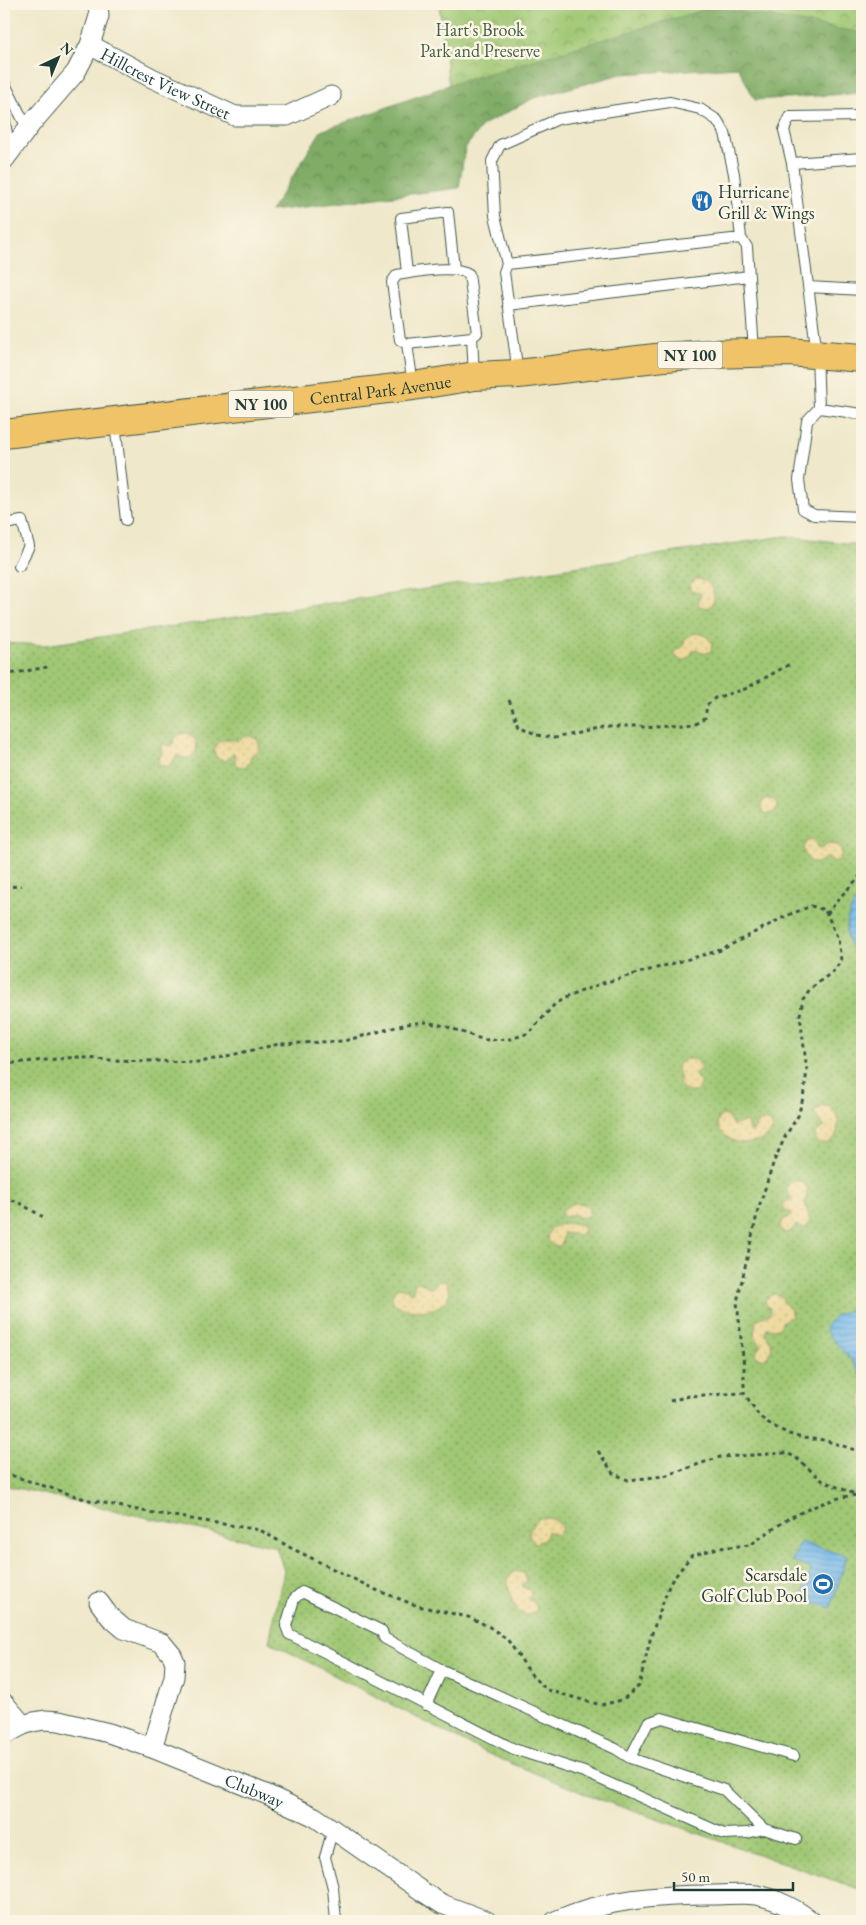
<svg xmlns="http://www.w3.org/2000/svg" width="866" height="1925" font-family="'EB Garamond',serif">
  <defs>
    <pattern id="grass-dots" width="8" height="8" patternUnits="userSpaceOnUse" patternTransform="scale(1.25)"><rect width="8" height="8" fill="#a0c874"/><path d="M2 2h.1M6 6h.1" fill="none" stroke="#82a460" stroke-width="1.8" stroke-linecap="round"/></pattern>
    <pattern id="forest-crowns" width="20" height="18" patternUnits="userSpaceOnUse" patternTransform="scale(1.25)"><rect width="20" height="18" fill="#80ac66"/><path d="M2 6a3 3 0 1 1 6 0M12 15a3 3 0 1 1 6 0" fill="none" stroke="#688d55"/></pattern>
    <pattern id="sand-dots" width="8" height="8" patternUnits="userSpaceOnUse" patternTransform="scale(1.25)"><rect width="8" height="8" fill="#eeda9e"/><path d="M2 2h.1M6 6h.1" fill="none" stroke="#ccbc89" stroke-width="1.8" stroke-linecap="round"/></pattern>
    <pattern id="park-crowns" width="20" height="18" patternUnits="userSpaceOnUse" patternTransform="scale(1.25)"><rect width="20" height="18" fill="#a0c874"/><path d="M2 6a3 3 0 1 1 6 0M12 15a3 3 0 1 1 6 0" fill="none" stroke="#82a460"/></pattern>
    <pattern id="water-rules" width="6" height="5" patternUnits="userSpaceOnUse" patternTransform="scale(1.25)"><rect width="6" height="5" fill="#75baec"/><path d="M0 2.5h6" fill="none" stroke="#5f98c0"/></pattern>
  </defs>
  <rect width="100%" height="100%" fill="#fcf5e5"/>
  <filter id="ink" filterUnits="userSpaceOnUse"><feTurbulence type="fractalNoise" baseFrequency=".02" numOctaves="2"/><feDisplacementMap in="SourceGraphic" scale="10" xChannelSelector="R" yChannelSelector="G"/><feConvolveMatrix kernelMatrix="1 2 1 2 8 2 1 2 1" color-interpolation-filters="sRGB"/></filter>
  <filter id="wash" filterUnits="userSpaceOnUse"><feTurbulence type="fractalNoise" baseFrequency=".0096" numOctaves="4" result="noise"/><feDisplacementMap in="SourceGraphic" scale="20" xChannelSelector="R" yChannelSelector="G"/><feGaussianBlur stdDeviation="1.12" result="paint"/><feColorMatrix in="noise" values="0 0 0 0 0 0 0 0 0 0 0 0 0 0 0 0 0 1.4 0 .05"/><feComposite in="paint" operator="in"/></filter>
  <g filter="url(#wash)">
    <rect width="100%" height="100%" fill="#efe8ca"/>
    <path fill="url(#grass-dots)" stroke="#608254" d="M 785,536 L 862,545 L 862,1890 L 590,1796 L 484,1752 L 269,1642 L 284,1571 L 276,1547 L 4,1485 L 4,643 L 46,645 Z"/>
    <path fill="url(#forest-crowns)" stroke="#50744d" d="M 439,4 L 862,4 L 862,93 L 755,100 L 738,67 L 621,74 L 534,98 L 483,125 L 465,148 L 459,188 L 271,211 L 321,131 L 449,85 Z"/>
    <path fill="url(#sand-dots)" stroke="#868c69" d="M 696,579 C 709,579 715,589 714,601 L 708,608 L 699,606 L 698,600 L 701,597 L 700,593 L 690,590 L 690,584 Z
      M 695,633 C 703,634 709,636 712,644 L 711,651 L 704,654 L 694,649 C 690,655 688,662 679,660 L 674,654 L 675,651 L 684,646 L 685,638 Z
      M 185,733 C 196,736 199,744 195,754 L 187,759 L 177,755 L 168,767 L 159,765 L 158,759 L 162,754 L 161,746 L 163,744 L 172,746 L 176,735 Z
      M 247,735 L 257,739 L 260,747 L 258,751 L 251,756 L 250,761 L 245,767 L 237,766 L 235,763 L 235,754 L 233,754 L 226,761 L 216,757 L 214,750 C 217,737 228,738 238,741 Z
      M761 806a8 8 0 1 1 16 0a8 8 0 1 1-16 0Z
      M 812,839 L 815,841 L 817,848 L 819,850 L 828,844 L 838,845 L 842,853 L 839,860 L 833,862 L 827,857 L 817,863 C 809,863 805,856 803,848 L 806,842 Z
      M 685,1059 L 694,1059 L 698,1061 L 701,1069 L 694,1074 L 700,1082 L 700,1089 C 691,1096 684,1091 679,1083 L 681,1079 L 677,1070 L 677,1065 Z
      M 824,1106 L 829,1106 L 837,1115 C 840,1129 837,1145 819,1144 L 816,1141 L 815,1133 L 824,1127 L 814,1114 L 816,1110 Z
      M 721,1115 L 728,1116 L 733,1126 L 745,1121 L 748,1124 L 749,1131 L 753,1131 L 758,1123 L 764,1120 L 770,1122 L 773,1129 C 762,1151 722,1146 717,1123 Z
      M 792,1181 L 801,1181 L 808,1188 L 805,1203 L 810,1220 L 807,1227 L 802,1228 L 796,1225 L 790,1232 L 785,1233 L 781,1230 L 780,1226 L 783,1220 L 791,1216 L 790,1212 L 785,1211 L 783,1206 L 785,1202 L 793,1199 L 786,1190 L 789,1183 Z
      M 576,1203 L 584,1204 L 589,1208 L 588,1216 L 581,1218 L 574,1214 L 566,1217 L 561,1215 L 561,1211 L 569,1205 Z
      M 572,1223 L 583,1226 L 583,1232 L 578,1235 L 564,1233 L 561,1246 C 553,1247 549,1244 547,1237 C 550,1224 561,1224 572,1223 Z
      M 439,1281 L 445,1281 L 450,1291 C 445,1324 371,1311 398,1287 L 406,1289 L 410,1293 L 413,1291 L 414,1286 L 417,1282 L 424,1284 L 431,1289 Z
      M 775,1294 L 782,1297 L 784,1303 L 790,1309 L 792,1317 L 783,1321 L 779,1329 L 767,1328 L 765,1333 C 772,1343 775,1348 766,1358 L 760,1359 L 755,1354 L 761,1345 L 754,1336 L 756,1320 L 770,1314 L 770,1308 L 766,1304 L 765,1300 L 769,1296 Z
      M 540,1518 C 549,1517 558,1519 562,1529 L 556,1535 L 547,1531 L 544,1540 L 535,1543 L 529,1536 C 530,1527 533,1523 540,1518 Z
      M 514,1571 L 524,1573 L 527,1581 L 522,1585 L 524,1588 L 530,1590 L 531,1595 L 528,1600 L 534,1601 L 537,1609 C 519,1630 507,1592 508,1578 Z"/>
    <path fill="url(#park-crowns)" stroke="#608254" d="M 439,4 L 862,4 L 862,33 L 713,7 L 449,85 Z"/>
    <path fill="url(#water-rules)" stroke="#4a7c90" d="M 862,892 L 862,963 C 840,939 843,916 862,892 Z
      M 862,1305 L 862,1378 L 853,1362 L 826,1332 L 826,1326 L 836,1315 Z
      M 800,1542 L 847,1556 L 831,1608 L 802,1598 L 811,1569 L 792,1562 Z"/>
  </g>
  <g filter="url(#ink)">
    <g fill="none" stroke-linecap="round" stroke-linejoin="round">
      <g stroke="#3e574a" stroke-width="12">
        <path id="lane" d="M 4,82 L 27,128
          M 4,116 L 10,152
          M 862,158 L 792,163 L 817,354 L 819,408 L 862,414
          M 792,163 L 784,130 L 790,117 L 862,116
          M 507,264 L 495,216 L 492,161 L 500,145 L 558,119 L 670,102 L 700,109 L 717,120 L 725,133 L 734,174 L 741,238
          M 407,273 L 401,218 L 448,212 L 454,269
          M 808,287 L 862,290
          M 508,305 L 749,276
          M 407,344 L 472,337
          M 518,373 L 504,272 L 507,264 L 741,238 L 747,247 L 754,351
          M 413,385 L 407,344 L 400,340 L 392,282 L 397,275 C 414,272 455,264 469,274 L 477,333 L 472,337 L 474,375
          M 819,408 L 807,421 L 799,480 L 803,509 L 814,515 L 862,517
          M 115,423 L 126,520
          M 4,524 L 22,521 L 29,546 L 19,566
          M 302,1592 L 382,1631 L 384,1638 L 442,1670 L 616,1749 L 630,1758 L 724,1790 L 764,1829 L 747,1833 L 724,1834 L 584,1772 L 514,1749 L 289,1634 L 286,1626 L 294,1599 Z
          M 426,1705 L 442,1670
          M 630,1758 L 648,1723 L 662,1718 L 794,1756
          M 333,1829 L 325,1857 L 333,1888 L 336,1921
          M 764,1829 L 796,1839"/>
      </g>
      <g stroke="#3e574a" stroke-width="21">
        <g id="street">
          <path id="s1" d="M 90,45 L 152,78 L 235,116 L 287,116 L 331,96"/>
          <path d="M 4,160 L 31,124 L 76,72 L 90,45 L 99,16 L 98,4"/>
          <path d="M 99,1602 L 110,1617 L 124,1629 L 162,1643 L 172,1655 L 175,1662 L 174,1677 L 152,1748"/>
          <path d="M 4,1703 L 23,1725"/>
          <path id="s2" d="M 4,1735 L 23,1725 L 33,1722 L 45,1720 L 59,1721 L 109,1733 L 152,1748 L 268,1795 L 315,1817 L 423,1892 L 442,1904 L 487,1921"/>
          <path d="M 555,1921 C 605,1899 660,1895 713,1895 C 727,1895 743,1893 756,1895 C 774,1898 797,1909 811,1921"/>
        </g>
      </g>
      <g stroke="#3e574a" stroke-width="30">
        <g id="primary">
          <path id="s3" d="M 4,434 L 413,386 L 475,376 L 518,374 L 664,357 L 709,354 L 789,352 L 862,358"/>
        </g>
      </g>
      <path stroke="#3e574a" stroke-width="3" stroke-dasharray="4 4" stroke-linecap="butt" d="M 4,675 L 48,667
        M 509,700 L 519,726 L 537,735 L 554,738 L 608,727 L 642,727 L 696,723 L 705,718 L 707,705 L 715,698 L 745,689 L 790,664
        M 4,887 L 21,886
        M 827,914 L 842,895 L 862,874
        M 4,1064 L 77,1057 L 108,1060 L 201,1062 L 279,1044 L 344,1041 L 407,1024 L 425,1022 L 445,1026 L 484,1040 L 511,1039 L 529,1033 L 555,1004 L 564,998 L 603,983 L 721,950 L 786,916 L 811,906 L 825,910 L 838,939 L 841,960 L 835,970 L 810,989 L 803,999 L 800,1015 L 807,1071 L 803,1098 L 798,1116 L 786,1135 L 774,1161 L 758,1210 L 737,1302 L 744,1366 L 744,1393 L 760,1417 L 773,1426 L 789,1434 L 802,1438 L 824,1440 L 862,1452
        M 4,1198 L 18,1202 L 43,1217
        M 670,1401 L 689,1396 L 744,1393
        M 598,1451 L 613,1473 L 628,1480 L 664,1476 L 720,1457 L 786,1453 L 795,1457 L 823,1481 L 862,1497
        M 4,1473 L 85,1499 L 142,1511 L 260,1530 L 291,1548 L 376,1590 L 418,1606 L 468,1617 L 488,1626 L 507,1639 L 533,1677 L 547,1690 L 601,1705 L 622,1700 L 639,1686 L 651,1636 L 670,1583 L 691,1556 L 718,1548 L 750,1545 L 789,1518 L 820,1504 L 842,1497 L 857,1495"/>
      <use href="#lane" stroke="#fff" stroke-width="10"/>
      <use href="#street" stroke="#fff" stroke-width="19"/>
      <use href="#primary" stroke="#f0c369" stroke-width="28"/>
    </g>
  </g>
  <defs>
    <g id="restaurant-disc" transform="scale(1.125)"><circle r="9.5" fill="#1f6fb2" stroke="#fcf5e5"/><path d="M-5-6h1v4h1v-4h1v4h1v-4h1v5L-1.5 .5V6h-2V.5L-5-1ZM5-6V6H3V1.5H1.5Q1.5-4 5-6Z" fill="#fff"/></g>
    <g id="stadium-disc" transform="scale(1.125)"><circle r="9.5" fill="#1f6fb2" stroke="#fcf5e5"/><path d="M0-5a6.5 5 0 1 0 0 10a6.5 5 0 1 0 0-10ZM-3.5-1.8h7v3.6h-7Z" fill="#fff"/></g>
  </defs>
  <g fill-rule="evenodd">
    <use href="#restaurant-disc" x="702" y="201"/>
    <use href="#stadium-disc" x="823" y="1584"/>
  </g>
  <g text-anchor="middle" dominant-baseline="central" stroke-width="5" stroke-linejoin="round" paint-order="stroke">
    <g fill="#fcf5e5" stroke="#617469" stroke-width="1">
      <rect x="657.5" y="341.5" width="65" height="27" rx="4"/>
      <rect x="228.5" y="390.5" width="65" height="27" rx="4"/>
    </g>
    <g font-size="16" font-weight="bold" fill="#1f3d34">
      <text x="690" y="355">NY 100</text>
      <text x="261" y="404">NY 100</text>
    </g>
    <g font-size="18" fill="#3f6044" stroke="#fcf5e5">
      <text x="480" y="29">Hart's Brook<tspan x="480" dy="21">Park and Preserve</tspan></text>
    </g>
    <g font-size="18" fill="#1f3d34" stroke="#fcf5e5">
      <text stroke="none"><textPath href="#s1" startOffset="85">Hillcrest View Street</textPath></text>
      <text stroke="none"><textPath href="#s3" startOffset="379">Central Park Avenue</textPath></text>
      <text stroke="none"><textPath href="#s2" startOffset="266">Clubway</textPath></text>
    </g>
    <g font-size="18" fill="#1f3d34" stroke="#fcf5e5" text-anchor="start">
      <text x="718" y="191">Hurricane<tspan x="718" dy="21">Grill &amp; Wings</tspan></text>
      <text x="807" y="1574" text-anchor="end">Scarsdale<tspan x="807" dy="21">Golf Club Pool</tspan></text>
    </g>
  </g>
  <rect width="866" height="1925" fill="none" stroke="#fcf5e5" stroke-width="20"/>
  <g transform="translate(58 58) rotate(44)" stroke="#fcf5e5" stroke-width="4" paint-order="stroke">
  <path d="M0-4L9 19L0 12L-9 19Z" fill="#1f3d34"/>
  <text y="-8" font-size="14" font-weight="bold" text-anchor="middle" fill="#1f3d34">N</text>
  </g>
  <path d="M674 1882v8h119v-8" fill="none" stroke="#1f3d34" stroke-width="2.5"/>
  <text x="681" y="1882" font-size="15" fill="#1f3d34" stroke="#fcf5e5" stroke-width="4" paint-order="stroke">50 m</text>
</svg>
